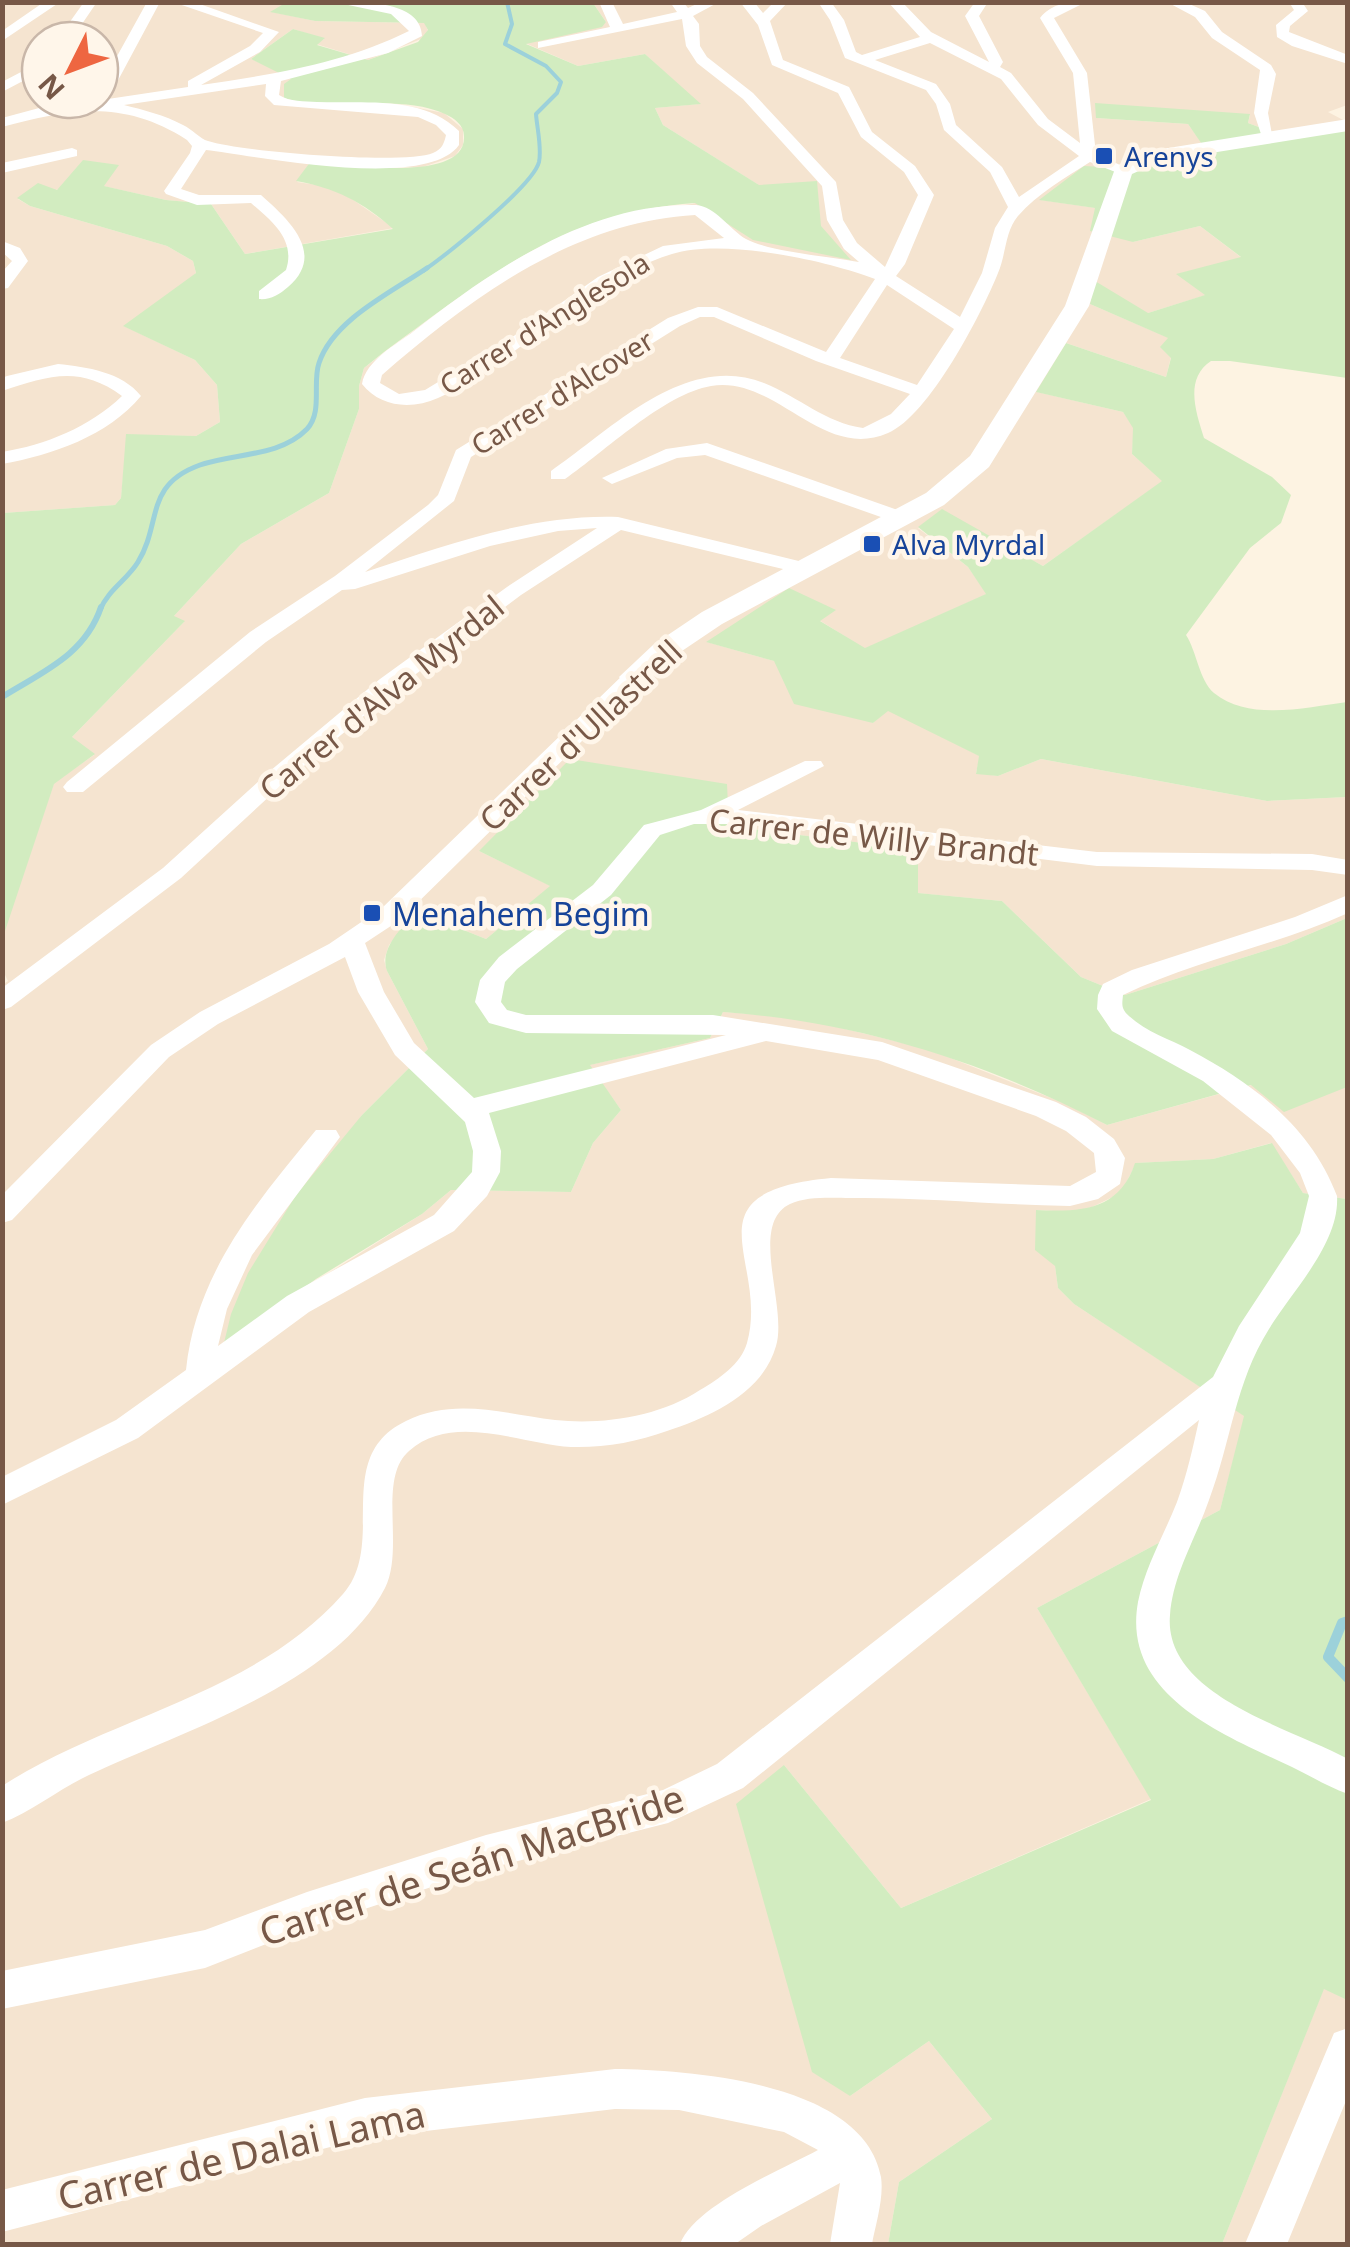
<svg xmlns="http://www.w3.org/2000/svg" width="1350" height="2247" font-family="'Noto Sans',sans-serif">
  <rect width="100%" height="100%" fill="#fdf3e2"/>
  <path fill="#f5e4d0" fill-rule="evenodd" d="M 287,2 L 272,12 L 315,21 L 425,23 L 428,31 L 426,37 L 368,60 L 316,44 L 324,39 L 293,29 L 251,59 L 360,103 L 413,107 L 444,113 L 463,129 L 463,145 L 455,156 L 420,168 L 311,161 L 297,182 L 324,186 L 349,197 L 394,228 L 245,254 L 211,204 L 166,200 L 103,186 L 117,165 L 56,190 L 18,199 L 30,206 L 167,246 L 193,261 L 196,273 L 184,285 L 124,326 L 195,360 L 217,385 L 220,422 L 196,436 L 127,435 L 121,498 L 115,505 L 3,513 L 2,3 ZM 40,40 L 100,40 L 100,100 L 40,100 Z
    M 593,3 L 1347,3 L 1347,105 L 1328,112 L 1347,122 L 1288,138 L 1248,123 L 1250,115 L 1096,118 L 1188,124 L 1209,153 L 1164,162 L 1041,200 L 1096,208 L 1133,242 L 1200,226 L 1242,258 L 1178,274 L 1206,295 L 1148,313 L 1090,304 L 1169,338 L 1171,357 L 1166,377 L 1066,343 L 1037,392 L 1123,412 L 1134,428 L 1132,454 L 1163,481 L 1043,566 L 942,510 L 918,528 L 968,567 L 987,594 L 865,649 L 819,620 L 835,610 L 707,642 L 774,661 L 873,723 L 888,710 L 980,756 L 976,773 L 998,776 L 1041,759 L 1267,801 L 1347,797 L 1347,918 L 1286,944 L 1125,995 L 1081,977 L 1002,901 L 917,893 L 917,850 L 728,826 L 479,851 L 551,886 L 486,939 L 416,911 L 389,945 L 384,960 L 387,971 L 428,1049 L 362,1115 L 343,1144 L 272,1309 L 422,1214 L 451,1190 L 571,1192 L 593,1143 L 621,1110 L 589,1065 L 710,1038 L 723,1012 L 796,1017 L 928,1049 L 1064,1103 L 1107,1125 L 1252,1085 L 1347,1087 L 1347,1199 L 1303,1193 L 1271,1143 L 1213,1159 L 1136,1163 L 1121,1193 L 1092,1207 L 1071,1212 L 1037,1210 L 1055,1266 L 1058,1288 L 1074,1304 L 1245,1416 L 1220,1510 L 1037,1608 L 1151,1799 L 901,1908 L 784,1765 L 850,2096 L 929,2041 L 992,2119 L 899,2182 L 888,2244 L 3,2244 L 2,985 L 8,981 L 3,971 L 2,937 L 54,783 L 94,755 L 71,738 L 184,622 L 173,617 L 241,544 L 329,493 L 359,409 L 359,386 L 364,368 L 474,286 L 555,237 L 622,214 L 692,204 L 757,184 L 663,125 L 655,108 L 699,104 L 645,54 L 578,66 L 525,43 L 606,22 Z
    M 1324,1988 L 1347,2000 L 1347,2244 L 1222,2244 Z"/>
  <path fill="#d2ecc0" d="M 287,2 L 593,3 L 606,22 L 602,27 L 526,44 L 578,66 L 645,54 L 701,104 L 655,108 L 663,125 L 759,185 L 817,181 L 821,226 L 851,260 L 753,240 L 695,203 C 563,212 487,277 384,352 L 364,368 L 359,386 L 359,409 L 329,493 L 241,544 L 174,616 L 185,621 L 72,737 L 95,754 L 54,784 L 3,937 L 3,513 L 115,505 L 121,498 L 126,434 L 196,436 L 220,422 L 217,385 L 195,360 L 123,326 L 196,273 L 193,261 L 167,246 L 30,206 L 17,198 L 38,183 L 57,190 L 83,160 L 119,165 L 104,186 L 166,200 L 211,204 L 245,254 L 393,229 C 365,203 333,187 296,181 L 311,161 C 339,164 467,185 464,136 C 464,125 454,118 445,114 C 396,92 335,114 284,98 L 284,84 L 291,79 L 251,59 L 293,29 L 325,38 L 317,45 L 368,60 L 418,42 L 428,30 L 424,23 L 315,21 L 270,12 Z
    M 1095,103 L 1250,114 L 1248,123 L 1288,138 L 1347,129 L 1347,378 L 1230,361 L 1211,361 C 1184,379 1196,412 1204,438 L 1272,477 L 1291,495 L 1281,523 L 1250,548 L 1186,635 C 1197,652 1199,680 1214,693 C 1250,722 1307,707 1347,702 L 1347,797 L 1267,801 L 1041,759 L 998,776 L 976,774 L 979,756 L 888,711 L 873,723 L 794,704 L 774,661 L 706,642 L 789,588 L 836,610 L 820,621 L 865,648 L 986,594 L 968,567 L 918,527 L 942,509 L 1043,566 L 1162,481 L 1132,454 L 1133,428 L 1123,412 L 1036,392 L 1066,343 L 1166,377 L 1171,358 L 1160,347 L 1168,338 L 1090,304 L 1095,281 L 1148,313 L 1205,295 L 1176,274 L 1241,257 L 1200,226 L 1133,242 L 1090,231 L 1095,208 L 1039,200 L 1084,166 L 1141,169 L 1208,153 L 1188,124 L 1096,118 Z
    M 570,759 L 727,784 L 729,826 L 918,850 L 918,893 L 1002,901 L 1081,977 L 1125,995 L 1286,944 L 1347,918 L 1347,1087 L 1284,1112 L 1251,1085 L 1107,1125 C 985,1062 860,1022 723,1012 L 710,1038 L 590,1065 L 621,1110 L 593,1143 L 571,1192 L 451,1190 L 422,1214 L 316,1279 L 223,1347 L 231,1314 L 248,1273 L 296,1195 L 362,1115 L 428,1049 L 387,971 C 379,948 402,928 416,911 L 486,939 L 550,886 L 479,851 Z
    M 1272,1143 L 1303,1193 L 1347,1199 L 1347,2000 L 1324,1989 L 1222,2244 L 888,2244 L 899,2182 L 992,2119 L 929,2041 L 850,2096 L 812,2072 L 736,1804 L 784,1765 L 901,1908 L 1151,1800 L 1037,1608 L 1220,1510 L 1244,1416 L 1074,1304 L 1058,1288 L 1055,1266 L 1035,1250 L 1036,1210 C 1081,1212 1119,1211 1135,1163 L 1213,1159 Z"/>
  <g fill="none" stroke-linecap="round" stroke-linejoin="round">
    <path stroke="#9cd1da" stroke-width="4" d="M 423,271 C 446,255 533,186 539,162 C 542,148 537,128 536,114 L 557,93 L 561,82 L 546,66 L 505,44 L 512,24 L 507,2"/>
    <path stroke="#9cd1da" stroke-width="5" d="M 100,610 C 108,590 127,580 138,562 C 162,523 144,485 200,465 C 234,453 280,457 307,429 C 323,412 312,383 319,363 C 333,320 392,292 427,268"/>
    <path stroke="#9cd1da" stroke-width="6" d="M 2,697 C 42,672 85,655 101,607"/>
    <path stroke="#9cd1da" stroke-width="10" d="M 1348,1621 L 1342,1623 L 1328,1657 L 1348,1678"/>
    <path fill="#fff" fill-rule="evenodd" d="M 44,2 L 60,2 L 2,41 L 2,31 Z
      M 84,2 L 97,2 L 71,40 L 57,40 Z
      M 147,2 L 160,2 L 108,99 L 188,87 L 188,81 L 250,46 L 263,33 L 173,2 L 194,2 L 279,32 L 260,52 L 201,85 C 271,75 345,63 409,31 L 391,14 L 334,2 C 361,2 421,0 422,36 L 388,53 L 281,81 L 279,95 C 290,102 304,101 317,102 C 365,104 422,95 459,131 L 459,145 C 427,191 257,156 206,150 L 181,189 L 199,195 L 261,195 C 288,219 327,254 288,287 C 279,295 270,300 259,299 L 259,291 L 286,270 C 296,240 272,221 251,203 L 197,205 L 166,194 L 164,191 L 190,153 L 192,146 L 187,140 C 123,99 71,109 2,127 L 2,118 L 54,104 L 100,100 L 100,87 ZM 266,84 L 265,96 L 274,105 L 418,117 L 436,125 L 446,135 C 444,144 442,149 433,153 C 404,165 242,152 208,141 C 200,139 192,129 183,125 C 164,115 144,110 124,105 Z
      M 599,2 L 612,2 L 623,24 L 677,12 L 670,2 L 683,2 L 688,8 L 701,2 L 719,2 L 693,16 L 699,24 L 700,46 L 707,57 L 753,93 L 836,182 L 843,220 L 857,243 L 885,267 L 918,195 L 904,172 L 861,137 L 838,93 L 772,65 L 758,25 L 740,2 L 754,2 L 763,13 L 774,2 L 788,2 L 770,21 L 783,60 L 849,87 L 872,132 L 915,166 L 934,195 L 905,264 L 896,276 L 960,317 L 982,273 L 995,228 L 1008,207 L 990,172 L 944,130 L 936,104 L 926,90 L 845,58 L 830,20 L 818,2 L 831,2 L 844,20 L 856,52 L 862,55 L 920,37 L 888,2 L 902,2 L 931,32 L 989,62 L 965,16 L 975,2 L 988,2 L 979,16 L 1003,62 L 1000,67 L 1011,73 L 1048,119 L 1080,143 L 1073,73 L 1040,18 C 1052,3 1068,2 1086,2 L 1054,18 L 1087,73 L 1096,154 L 1131,170 L 1123,175 L 1090,162 C 1065,178 1037,194 1018,216 C 1005,231 1006,255 998,273 C 982,313 929,416 888,433 C 822,462 776,375 711,386 C 664,394 604,452 565,479 L 551,479 L 551,471 C 612,429 685,352 764,383 C 799,397 826,423 863,428 L 891,414 L 910,394 L 816,361 L 714,317 L 700,317 L 680,326 L 471,457 L 454,501 L 365,572 C 446,545 532,514 618,517 L 811,564 L 814,568 L 804,574 L 621,530 L 521,595 L 396,689 L 286,781 L 181,878 L 11,1007 L 2,1010 L 2,988 L 163,868 L 270,771 L 380,679 L 507,587 L 597,528 L 558,531 L 490,546 L 355,589 L 342,590 L 266,642 L 83,792 L 67,792 L 63,787 L 67,782 L 250,632 L 335,576 L 428,505 L 438,495 L 456,450 L 668,318 L 698,307 L 717,307 L 826,352 L 875,279 C 825,260 723,238 672,254 C 590,279 517,362 438,398 C 411,410 380,407 362,384 C 366,360 396,345 414,331 C 494,269 590,202 696,205 C 715,206 730,230 746,239 C 767,251 831,257 859,262 L 844,249 L 827,220 L 822,186 L 743,99 L 697,63 L 686,46 L 682,19 L 538,48 L 538,42 L 610,27 ZM 930,43 L 1001,79 L 1038,125 L 1079,156 L 1019,197 L 1002,167 L 956,125 L 950,104 L 936,84 L 875,60 ZM 695,215 L 724,238 L 663,246 L 598,277 L 517,334 L 425,390 L 399,394 L 380,383 L 382,375 C 472,297 573,222 695,215 ZM 887,285 L 954,329 L 917,385 L 840,358 Z
      M 1167,2 L 1185,2 L 1205,11 L 1222,32 L 1271,65 L 1276,74 L 1268,113 L 1273,140 L 1263,140 L 1254,113 L 1260,70 L 1212,38 L 1195,17 Z
      M 1289,2 L 1302,2 L 1308,11 L 1290,26 L 1289,32 L 1348,55 L 1348,64 L 1292,46 L 1277,37 L 1276,25 L 1294,10 Z
      M 40,62 L 40,72 L 2,92 L 2,82 Z
      M 72,148 L 77,150 L 77,156 L 2,173 L 2,163 Z
      M 2,241 L 20,248 L 28,261 L 8,288 L 2,289 L 2,272 L 12,261 L 2,252 Z
      M 58,364 C 87,367 122,372 141,396 C 108,436 52,455 2,464 L 2,452 C 45,445 90,427 122,396 C 78,364 47,377 2,391 L 2,378 L 7,376 Z
      M 707,443 L 909,514 L 912,518 L 902,524 L 895,522 L 705,455 L 677,458 L 612,484 L 602,478 L 666,449 Z
      M 634,670 L 642,672 L 645,677 L 642,682 L 400,920 L 365,943 L 384,992 L 414,1043 L 474,1098 L 726,1035 L 526,1033 L 489,1023 L 475,1002 L 480,980 L 499,957 L 593,885 L 644,825 L 701,810 L 805,761 L 821,761 L 824,766 L 738,810 L 1097,852 L 1312,854 L 1348,860 L 1348,875 L 1312,870 L 1097,866 L 759,824 L 694,824 L 660,835 L 611,895 L 517,969 L 505,982 L 501,1002 L 507,1010 L 526,1015 L 713,1015 L 882,1042 L 1056,1102 L 1086,1117 L 1114,1139 L 1125,1158 L 1120,1184 L 1098,1199 L 1070,1206 C 997,1205 924,1197 851,1198 C 832,1198 807,1196 790,1204 C 748,1224 788,1307 776,1346 C 763,1393 710,1417 667,1431 C 637,1442 603,1448 571,1447 C 520,1444 453,1412 409,1451 C 377,1479 405,1548 385,1588 C 336,1684 180,1732 89,1775 C 59,1789 33,1811 2,1823 L 2,1786 C 112,1715 254,1695 343,1594 C 388,1543 331,1457 406,1421 C 455,1397 504,1414 555,1420 C 602,1425 659,1417 700,1390 C 719,1379 741,1364 747,1343 C 770,1261 682,1192 831,1178 L 1070,1186 L 1096,1172 L 1094,1153 L 1066,1131 L 1036,1116 L 878,1060 L 766,1041 L 489,1113 L 501,1151 L 500,1172 L 487,1196 L 454,1231 L 309,1312 L 138,1438 L 2,1505 L 2,1477 L 116,1420 L 186,1370 C 196,1273 257,1202 316,1130 L 336,1130 L 340,1137 L 252,1255 L 227,1309 L 218,1346 L 287,1296 L 434,1215 L 472,1172 L 473,1151 L 465,1122 L 395,1055 L 358,992 L 345,957 L 218,1024 L 169,1057 L 12,1220 L 2,1223 L 2,1195 L 151,1045 L 200,1012 L 329,944 L 382,908 L 626,672 Z
      M 1348,895 L 1348,913 C 1275,946 1195,960 1123,995 C 1122,1005 1121,1009 1129,1016 C 1146,1032 1170,1039 1190,1050 C 1254,1084 1311,1127 1337,1196 C 1340,1243 1292,1291 1269,1329 C 1235,1383 1231,1442 1209,1500 C 1196,1538 1173,1574 1170,1615 C 1163,1696 1292,1728 1348,1759 L 1348,1794 C 1328,1787 1311,1776 1292,1767 C 1225,1735 1121,1696 1138,1602 C 1145,1567 1164,1535 1177,1502 C 1187,1475 1193,1447 1199,1420 L 743,1788 L 668,1823 L 486,1869 L 307,1928 L 205,1968 L 2,2009 L 2,1971 L 205,1930 L 307,1892 L 486,1835 L 663,1790 L 717,1764 L 1213,1377 L 1239,1326 L 1300,1233 L 1309,1196 L 1300,1173 L 1271,1135 L 1203,1081 L 1112,1031 L 1097,1009 L 1098,995 L 1103,984 L 1132,970 L 1295,917 Z
      M 1348,2028 L 1348,2096 L 1287,2244 L 1245,2244 L 1334,2033 Z
      M 615,2069 C 690,2070 864,2082 881,2177 C 884,2198 876,2223 872,2244 L 830,2244 L 840,2183 L 761,2226 L 735,2244 L 680,2244 C 695,2205 781,2170 818,2150 L 784,2132 L 679,2110 L 615,2109 L 365,2138 L 2,2232 L 2,2190 L 365,2098 Z"/>
    <path fill="#fff" fill-rule="evenodd" d="M 1348,119 L 1348,131 L 1161,161 L 1132,174 L 1089,306 L 989,467 L 944,505 L 722,624 L 673,657 L 645,683 L 623,683 L 619,677 L 653,645 L 702,612 L 926,493 L 970,456 L 1065,306 L 1116,166 L 1156,150 Z"/>
  </g>
  <g fill="#1a4fb4" stroke="#fff6ea" stroke-width="4">
    <rect x="1094" y="146" width="20" height="20" rx="5"/>
    <rect x="862" y="534" width="20" height="20" rx="5"/>
    <rect x="362" y="903" width="20" height="20" rx="5"/>
  </g>
  <g text-anchor="middle" dominant-baseline="central" stroke-width="9" stroke-linejoin="round" paint-order="stroke">
    <g font-size="28" fill="#164399" stroke="#fff6ea" text-anchor="start">
      <text x="1124" y="156">Arenys</text>
      <text x="892" y="544">Alva Myrdal</text>
    </g>
    <g font-size="28" fill="#775847" stroke="#fff6ea">
      <text transform="translate(544 323) rotate(-32)">Carrer d'Anglesola</text>
      <text transform="translate(562 392) rotate(-32)">Carrer d'Alcover</text>
    </g>
    <g font-size="32" fill="#775847" stroke="#fff6ea">
      <text transform="translate(381 697) rotate(-39)">Carrer d'Alva Myrdal</text>
      <text transform="translate(580 735) rotate(-43)">Carrer d'Ullastrell</text>
      <text transform="translate(874 836) rotate(6)">Carrer de Willy Brandt</text>
    </g>
    <g font-size="32" fill="#164399" stroke="#fff6ea" text-anchor="start">
      <text x="392" y="913">Menahem Begim</text>
    </g>
    <g font-size="38" fill="#775847" stroke="#fff6ea">
      <text transform="translate(471 1864) rotate(-18)">Carrer de Seán MacBride</text>
      <text transform="translate(241 2154) rotate(-13)">Carrer de Dalai Lama</text>
    </g>
  </g>
  <rect width="1350" height="2247" fill="none" stroke="#775847" stroke-width="10"/>
  <g transform="translate(70 70) rotate(228)"><circle r="48" fill="#fff6ea" stroke="#c9b7a9" stroke-width="2.5"/>
  <path d="M0-8L18 38L0 25L-18 38Z" fill="#ee6641"/>
  <text y="-15" font-size="28" font-weight="bold" text-anchor="middle" fill="#775847">N</text>
  </g>
</svg>
